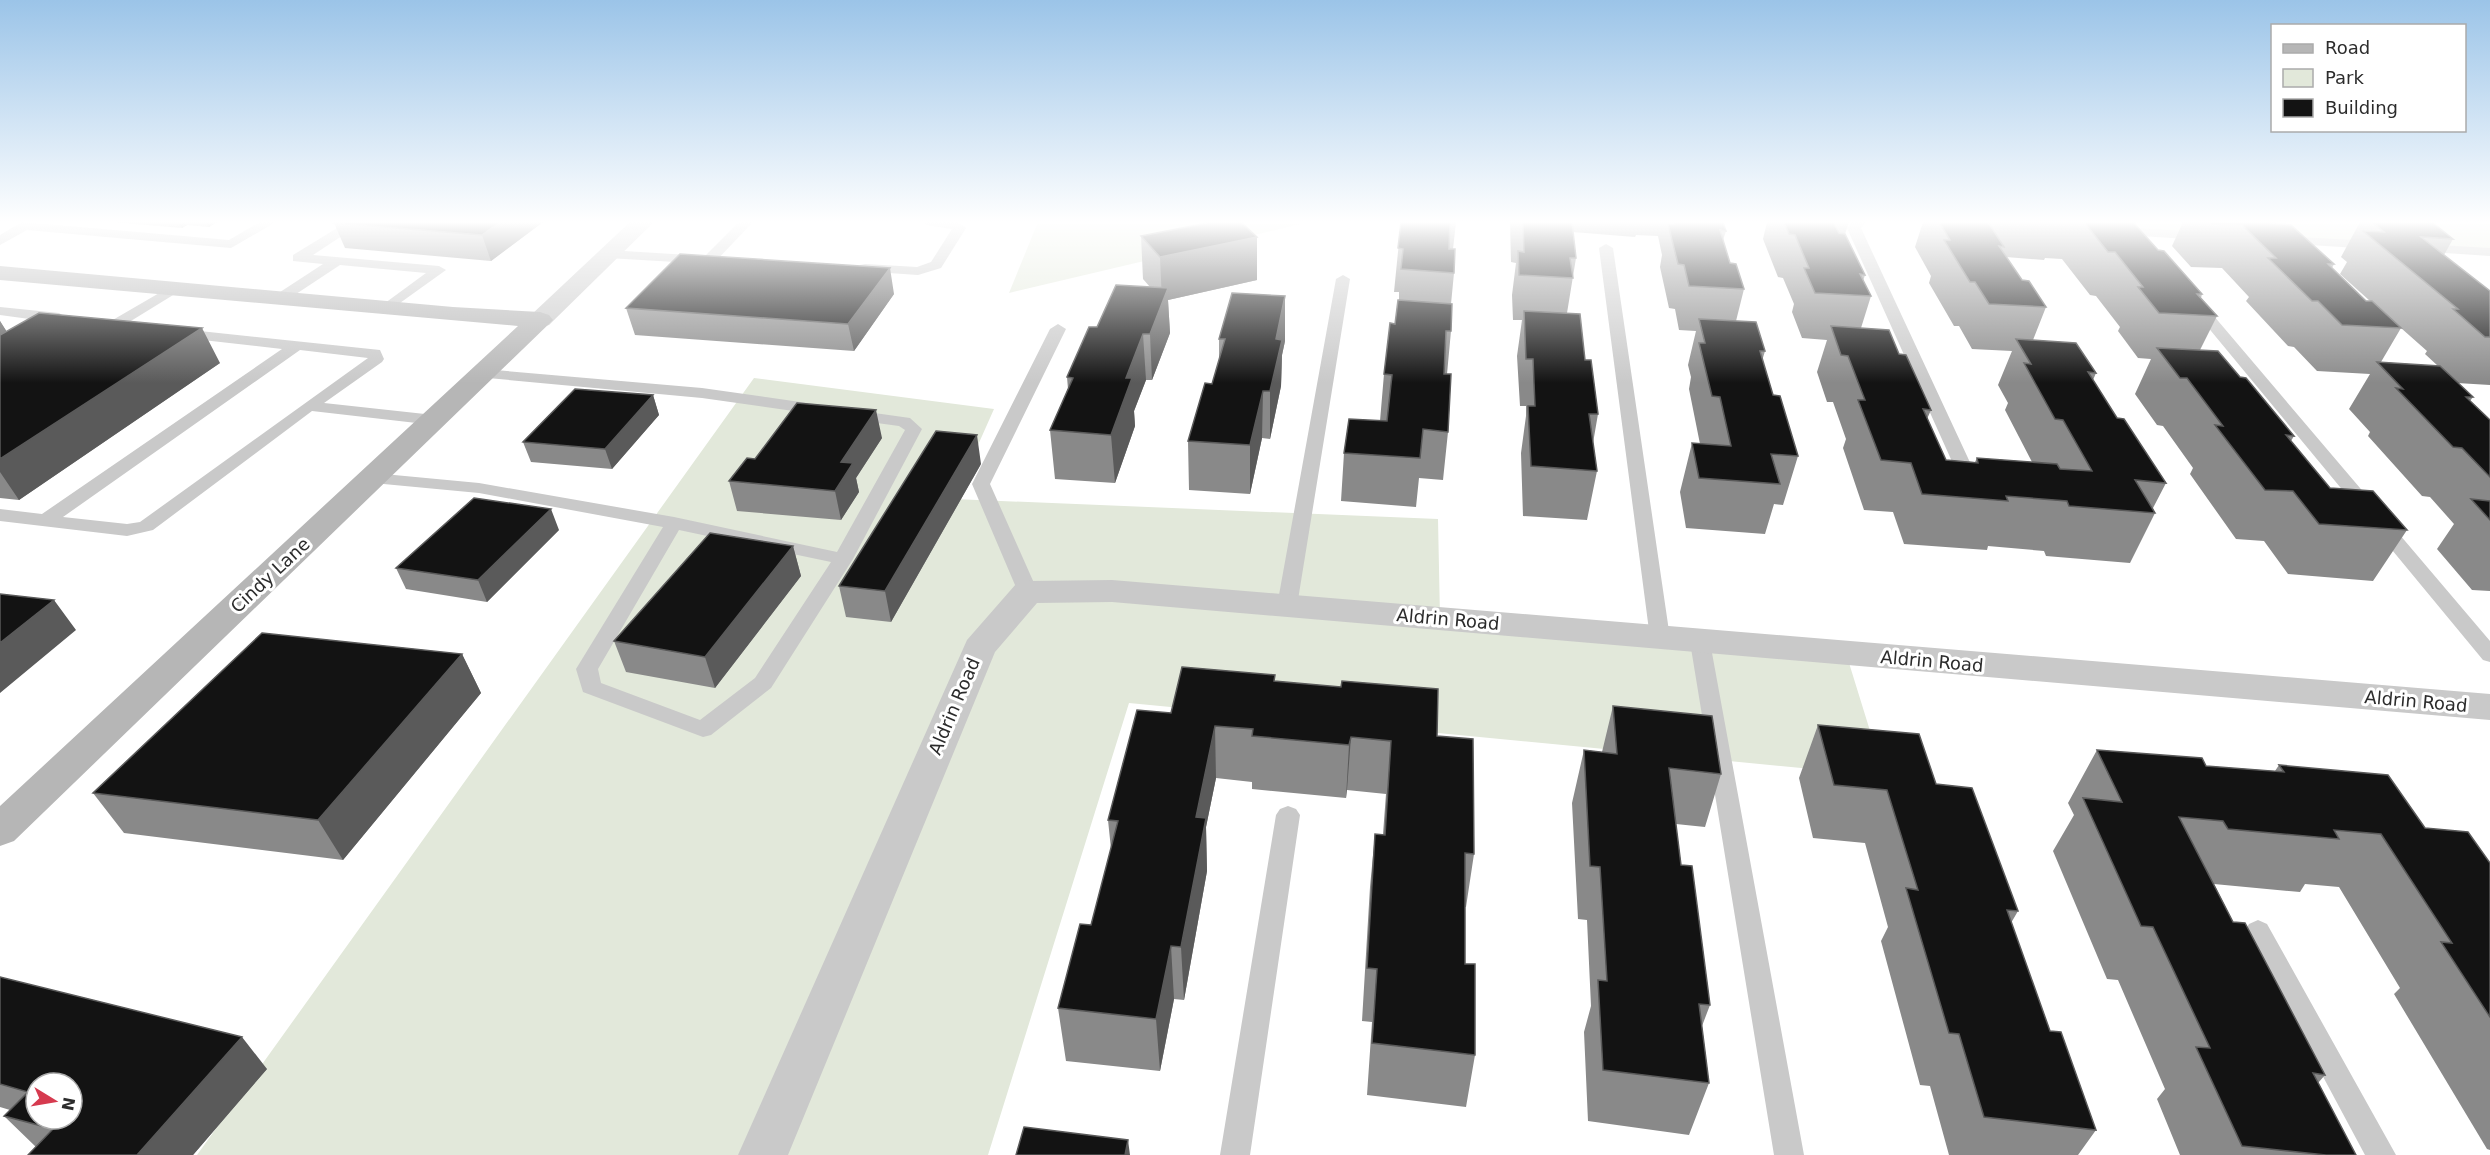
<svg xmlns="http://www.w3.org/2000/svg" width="2490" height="1155" font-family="'DejaVu Sans',sans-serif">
  <rect width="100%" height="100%" fill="#fff"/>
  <path fill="#e2e8da" d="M 1038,222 L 1309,222 L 1009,293 Z
    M 2009,222 L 2490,222 L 2490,249 Z
    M 754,378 L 994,409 L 954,499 L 1438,519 L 1440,618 L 1845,650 L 1884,776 L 1129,703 L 988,1155 L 197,1155 Z"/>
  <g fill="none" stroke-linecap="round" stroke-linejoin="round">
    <path fill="#c9c9c9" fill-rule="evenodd" d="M 22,222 L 229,240 L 260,222 L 276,222 L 231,248 L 27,230 L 0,245 L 0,235 Z
      M 347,222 L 363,222 L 313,255 L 439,266 L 446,270 L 386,313 L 379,309 L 381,306 L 426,273 L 340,265 L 284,302 L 274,302 L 272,299 L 274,296 L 323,264 L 293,261 L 293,255 Z
      M 739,222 L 753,222 L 714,263 L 709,264 L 608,258 L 601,254 L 608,250 L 705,256 Z
      M 924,222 L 958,222 L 966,228 L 941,268 L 918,275 L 860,271 L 860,265 L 865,264 L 917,267 L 931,262 L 952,229 L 926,225 Z
      M 1852,222 L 1866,222 L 1861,228 L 1981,486 L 1978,490 L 1966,490 L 1963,486 L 1847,228 Z
      M 2115,227 L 2203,232 L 2210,236 L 2203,240 L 2110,234 L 2108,231 Z
      M 2283,236 L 2373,241 L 2380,245 L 2373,249 L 2278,243 L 2278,237 Z
      M 1606,244 L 1613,248 L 1670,638 L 1667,643 L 1653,643 L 1650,638 L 1599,248 Z
      M 2421,244 L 2490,248 L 2490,256 L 2416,251 L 2414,248 Z
      M 1343,275 L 1350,279 L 1297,606 L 1294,611 L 1280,611 L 1277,606 L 1336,279 Z
      M 173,285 L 180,289 L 178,292 L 126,324 L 136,326 L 139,329 L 136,332 L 113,331 L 108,324 L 111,321 Z
      M 2197,301 L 2202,302 L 2490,641 L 2490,662 L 2483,660 L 2192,308 L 2190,305 Z
      M 0,307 L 59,313 L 67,318 L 59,323 L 0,315 Z
      M 1058,324 L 1066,329 L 990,484 L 1038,592 L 1035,596 L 1021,596 L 1018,592 L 972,484 L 1050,329 Z
      M 181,329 L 380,350 L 384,359 L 382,362 L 324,403 L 434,415 L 442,420 L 434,425 L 312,411 L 153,530 L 127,536 L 0,521 L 0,509 L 42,514 L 282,349 L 176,337 L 173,334 L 176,331 ZM 300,350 L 368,358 L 140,522 L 127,524 L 63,517 Z
      M 483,369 L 702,388 L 821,405 L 829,410 L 821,415 L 702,398 L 477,377 L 475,374 Z
      M 853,410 L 910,418 L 922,429 L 853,559 L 771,688 L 711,735 L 703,737 L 583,692 L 576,669 L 663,527 L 479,493 L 373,483 L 364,478 L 373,473 L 479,483 L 674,517 L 837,552 L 905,430 L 899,426 L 847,419 L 845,415 L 847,411 ZM 679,530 L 831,562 L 755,678 L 700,720 L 601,683 L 598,669 Z
      M 1700,635 L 1707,637 L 1710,642 L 1804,1155 L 1774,1155 L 1690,642 L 1693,637 Z
      M 1288,806 L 1296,809 L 1300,815 L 1250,1155 L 1220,1155 L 1276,815 L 1280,809 Z
      M 2258,920 L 2267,924 L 2396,1155 L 2365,1155 L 2245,931 L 2249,924 Z"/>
    <path fill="#c9c9c9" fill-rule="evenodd" d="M 630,222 L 654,222 L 549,325 L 540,328 L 531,325 L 527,320 L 531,315 Z
      M 1112,580 L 2490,694 L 2490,720 L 1112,602 L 1037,603 L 995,652 L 788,1155 L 738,1155 L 967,640 L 1016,584 L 1028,581 Z"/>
    <path fill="#b6b6b6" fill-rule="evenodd" d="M 0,266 L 453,307 L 540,312 L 549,315 L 553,320 L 14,841 L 0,846 L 0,806 L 518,326 L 0,280 Z"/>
  </g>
  <path fill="#898989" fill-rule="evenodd" d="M 113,222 L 217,222 L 209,227 L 187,225 L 182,228 Z
    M 543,222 L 491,261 L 345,248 L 334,223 Z
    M 1401,222 L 1456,222 L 1453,249 L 1454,273 L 1451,304 L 1451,331 L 1447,374 L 1448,432 L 1443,480 L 1419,478 L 1416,507 L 1341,501 L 1344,453 L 1380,421 L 1384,374 L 1395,324 L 1399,300 L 1399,292 L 1394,292 Z
    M 1510,222 L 1723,222 L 1726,231 L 1723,240 L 1730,263 L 1744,289 L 1736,321 L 1765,351 L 1762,361 L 1773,395 L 1798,456 L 1783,505 L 1774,504 L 1765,534 L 1686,528 L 1680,492 L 1692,443 L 1700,444 L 1689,389 L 1691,377 L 1688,365 L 1696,331 L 1679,330 L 1675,309 L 1669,308 L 1660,267 L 1662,255 L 1658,236 L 1636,235 L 1635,237 L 1573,232 L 1576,258 L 1567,313 L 1585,360 L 1598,414 L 1593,443 L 1597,471 L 1587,520 L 1523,516 L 1521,453 L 1526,416 L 1526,406 L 1520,406 L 1517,356 L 1522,320 L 1513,320 L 1512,295 L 1516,263 L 1511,262 Z
    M 1767,222 L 1849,222 L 1845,234 L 1865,275 L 1863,281 L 1871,296 L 1861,328 L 1899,354 L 1931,410 L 1927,419 L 1946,460 L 1975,462 L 1977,458 L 2032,462 L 2005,410 L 2008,403 L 1998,385 L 2012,351 L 1972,349 L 1959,326 L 1954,326 L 1929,283 L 1931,276 L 1915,247 L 1923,222 L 2133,222 L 2158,250 L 2202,294 L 2201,298 L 2217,316 L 2200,350 L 2240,377 L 2294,436 L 2291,441 L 2330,488 L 2407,530 L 2373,581 L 2288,574 L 2264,541 L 2236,539 L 2190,474 L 2193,468 L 2163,426 L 2157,425 L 2135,394 L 2151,359 L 2138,358 L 2118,331 L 2120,327 L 2096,296 L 2090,295 L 2062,259 L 2045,258 L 2044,260 L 2006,257 L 2022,280 L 2046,307 L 2033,340 L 2096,373 L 2093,380 L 2117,418 L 2166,483 L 2153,508 L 2155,513 L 2130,563 L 2046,556 L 2044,551 L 1988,546 L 1987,550 L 1904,544 L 1893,512 L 1864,510 L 1843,448 L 1846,439 L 1833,402 L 1827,402 L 1817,372 L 1827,340 L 1802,338 L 1792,312 L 1794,304 L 1783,278 L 1778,277 L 1763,239 Z
    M 2183,222 L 2268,222 L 2334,264 L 2332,268 L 2366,301 L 2370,301 L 2340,274 L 2347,262 L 2341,257 L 2360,222 L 2432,222 L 2453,239 L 2444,255 L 2490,291 L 2490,385 L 2457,383 L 2473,397 L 2470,401 L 2490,420 L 2490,591 L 2472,590 L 2437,549 L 2454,524 L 2430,497 L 2422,496 L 2368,436 L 2370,432 L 2349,409 L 2370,374 L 2317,371 L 2294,347 L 2288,346 L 2246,301 L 2249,297 L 2222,268 L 2191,267 L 2172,246 ZM 2401,328 L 2427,351 L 2425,354 L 2438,366 L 2381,362 Z
    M 1141,236 L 1257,237 L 1257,280 L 1168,300 L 1170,333 L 1152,380 L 1146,380 L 1134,411 L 1135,426 L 1115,483 L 1055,479 L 1050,430 L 1068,389 L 1067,377 L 1097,327 L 1150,287 L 1143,279 Z
    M 894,294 L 854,351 L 635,335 L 626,308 Z
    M 1285,296 L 1285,341 L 1282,355 L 1281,386 L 1270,439 L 1262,438 L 1250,494 L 1189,490 L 1188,441 L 1212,384 L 1219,360 L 1219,339 Z
    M 0,321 L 6,331 L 220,363 L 19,500 L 0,498 Z
    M 653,395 L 659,415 L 612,469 L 531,462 L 523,442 Z
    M 882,438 L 856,478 L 859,492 L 841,520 L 737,511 L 729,481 L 755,459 Z
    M 981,464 L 891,622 L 846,617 L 839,586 Z
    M 559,530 L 487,602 L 406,589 L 396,568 Z
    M 793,546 L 801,576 L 715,688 L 626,672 L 614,641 Z
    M 462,654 L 481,693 L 343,860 L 124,833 L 93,793 Z
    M 1275,675 L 1274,681 L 1437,736 L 1474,854 L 1466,907 L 1465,907 L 1465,964 L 1475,1055 L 1466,1107 L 1367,1095 L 1372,1022 L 1362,1021 L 1370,887 L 1375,834 L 1383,834 L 1386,794 L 1347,790 L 1346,798 L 1252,789 L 1252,782 L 1216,778 L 1206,827 L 1207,871 L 1184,1000 L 1174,999 L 1160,1071 L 1066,1061 L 1058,1008 L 1091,925 L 1111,849 L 1108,820 L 1171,713 Z
    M 1613,706 L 1721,774 L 1705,827 L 1676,824 L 1681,865 L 1710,1005 L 1702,1026 L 1709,1083 L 1689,1135 L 1588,1121 L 1584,1032 L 1591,1006 L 1587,920 L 1578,919 L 1572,803 L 1584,750 L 1602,752 Z
    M 1818,725 L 1936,784 L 2018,911 L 2011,923 L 2050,1031 L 2096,1130 L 2078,1155 L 1949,1155 L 1930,1086 L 1920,1085 L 1881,941 L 1888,927 L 1865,843 L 1813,838 L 1799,778 Z
    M 2097,750 L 2206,766 L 2275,771 L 2279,765 L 2425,828 L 2490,863 L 2490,1150 L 2487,1149 L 2394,994 L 2400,988 L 2339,887 L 2305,884 L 2300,892 L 2214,884 L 2233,922 L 2325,1075 L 2318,1083 L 2356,1155 L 2180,1155 L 2157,1099 L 2165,1089 L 2118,980 L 2107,979 L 2053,851 L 2074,815 L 2068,803 Z
    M 0,977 L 267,1069 L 193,1155 L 28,1155 L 36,1147 L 4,1116 L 10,1110 L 0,1107 Z"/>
  <path fill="#5a5a5a" d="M 179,222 L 185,222 L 187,225 L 182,228 Z
    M 206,222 L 217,222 L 209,227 Z
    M 500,222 L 543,222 L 491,261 L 482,235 Z
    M 1257,237 L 1257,280 L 1168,300 L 1170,333 L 1152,380 L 1150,334 L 1162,301 L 1160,257 Z
    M 890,268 L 894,294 L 854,351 L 848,324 Z
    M 1285,296 L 1285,341 L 1282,355 L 1281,386 L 1270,439 L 1270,391 L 1276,339 Z
    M 0,321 L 9,335 L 0,340 Z
    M 202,328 L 220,363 L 19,500 L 0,472 L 0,459 Z
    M 1143,334 L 1146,380 L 1134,411 L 1135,426 L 1115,483 L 1111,435 L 1126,378 Z
    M 1263,391 L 1262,438 L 1250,494 L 1250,445 Z
    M 653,395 L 659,415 L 612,469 L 605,449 Z
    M 876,410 L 882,438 L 856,478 L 859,492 L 841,520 L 835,491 L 841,462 Z
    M 977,435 L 981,464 L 891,622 L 885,591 Z
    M 551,509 L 559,530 L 487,602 L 478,580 Z
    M 793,546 L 801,576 L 715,688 L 705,657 Z
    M 54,600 L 76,630 L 0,693 L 0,643 Z
    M 462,654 L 481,693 L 343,860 L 318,820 Z
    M 1215,726 L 1216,778 L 1206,827 L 1207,871 L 1184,1000 L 1181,947 L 1196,817 Z
    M 1351,737 L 1347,790 L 1346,798 L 1349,745 Z
    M 1171,946 L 1174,999 L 1160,1071 L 1156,1019 Z
    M 242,1037 L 267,1069 L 193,1155 L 137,1155 Z
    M 1128,1140 L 1130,1155 L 1125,1155 Z"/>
  <path fill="#131313" stroke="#5a5a5a" stroke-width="1.5" fill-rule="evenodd" d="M 336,222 L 500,222 L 482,235 L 334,223 Z
    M 1212,222 L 1241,222 L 1257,237 L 1160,257 L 1141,236 Z
    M 1401,222 L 1450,222 L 1449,249 L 1455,249 L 1454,273 L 1401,269 L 1403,249 L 1398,248 Z
    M 1523,222 L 1572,222 L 1576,258 L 1570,258 L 1573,278 L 1519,275 L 1518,251 L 1524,252 Z
    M 1673,222 L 1723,222 L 1726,231 L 1720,230 L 1730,263 L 1736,264 L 1744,289 L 1689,286 L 1684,265 L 1678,264 L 1668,224 L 1674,224 Z
    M 1784,222 L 1833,222 L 1839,233 L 1845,234 L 1865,275 L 1860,274 L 1871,296 L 1815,293 L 1804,268 L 1809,268 L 1795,235 L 1789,234 Z
    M 1939,222 L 1988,222 L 2004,247 L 1999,246 L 2022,280 L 2029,281 L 2046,307 L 1989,304 L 1975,282 L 1970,282 L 1944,240 L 1950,240 Z
    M 2084,222 L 2133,222 L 2158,250 L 2164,251 L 2202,294 L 2197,294 L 2217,316 L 2159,313 L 2138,287 L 2143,287 L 2115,252 L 2108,252 Z
    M 2209,222 L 2268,222 L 2270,223 L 2291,225 L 2334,264 L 2328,264 L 2366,301 L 2372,301 L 2401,328 L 2342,325 L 2318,301 L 2312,301 L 2268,258 L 2276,258 L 2242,225 L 2211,224 Z
    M 2372,222 L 2432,222 L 2453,239 L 2421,237 L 2490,291 L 2490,337 L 2485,337 L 2453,309 L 2458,309 L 2363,231 L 2384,232 Z
    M 680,254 L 890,268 L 848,324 L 626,308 Z
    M 1116,285 L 1168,288 L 1150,334 L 1143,334 L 1126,378 L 1132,378 L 1111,435 L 1050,430 L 1073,378 L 1067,377 L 1089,327 L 1097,327 Z
    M 1232,293 L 1285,296 L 1276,339 L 1282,340 L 1270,391 L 1263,391 L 1250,445 L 1188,441 L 1205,383 L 1212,384 L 1225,339 L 1219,339 Z
    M 1398,300 L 1452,304 L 1451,331 L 1446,331 L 1444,374 L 1451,374 L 1448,432 L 1423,429 L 1420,458 L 1344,453 L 1349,419 L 1387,421 L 1392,375 L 1384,374 L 1390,323 L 1395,324 Z
    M 1524,311 L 1580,314 L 1585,360 L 1591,360 L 1598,414 L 1589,414 L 1597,471 L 1531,466 L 1528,406 L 1535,406 L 1533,359 L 1526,359 Z
    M 39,313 L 202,328 L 0,459 L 0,335 Z
    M 1699,319 L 1756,322 L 1765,351 L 1760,351 L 1773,395 L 1780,396 L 1798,456 L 1771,454 L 1780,484 L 1699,478 L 1692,443 L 1731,446 L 1720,397 L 1712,396 L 1699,343 L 1705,343 Z
    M 1831,326 L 1889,330 L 1899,354 L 1906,355 L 1931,410 L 1923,409 L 1946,460 L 1978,463 L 1977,458 L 2057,464 L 2060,469 L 2092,471 L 2063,420 L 2055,419 L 2024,363 L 2031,364 L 2016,339 L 2076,343 L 2096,373 L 2088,372 L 2117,418 L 2124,419 L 2166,483 L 2135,480 L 2155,513 L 2069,506 L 2067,501 L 2006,496 L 2008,501 L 1922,494 L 1911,463 L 1881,460 L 1858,400 L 1865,400 L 1848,356 L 1841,355 Z
    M 2157,348 L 2218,351 L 2240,377 L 2246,378 L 2294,436 L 2286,435 L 2330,488 L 2373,491 L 2407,530 L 2319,524 L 2293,491 L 2265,490 L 2215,425 L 2223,426 L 2187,378 L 2180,378 Z
    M 2377,362 L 2440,366 L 2473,397 L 2466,397 L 2490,420 L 2490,477 L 2462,448 L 2453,447 L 2396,388 L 2403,389 Z
    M 575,389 L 653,395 L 605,449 L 523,442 Z
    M 797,403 L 876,410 L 841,462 L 853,463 L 835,491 L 729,481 L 747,458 L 755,459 Z
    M 936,431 L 977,435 L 885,591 L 839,586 Z
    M 474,498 L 551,509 L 478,580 L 396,568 Z
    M 2471,499 L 2490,501 L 2490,520 Z
    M 710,533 L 793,546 L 705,657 L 614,641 Z
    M 0,594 L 54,600 L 0,643 Z
    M 262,633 L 462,654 L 318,820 L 93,793 Z
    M 1182,667 L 1275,675 L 1274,681 L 1341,687 L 1342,681 L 1438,689 L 1437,736 L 1473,739 L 1474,854 L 1465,853 L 1465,964 L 1475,964 L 1475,1055 L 1372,1043 L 1377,969 L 1367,968 L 1375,834 L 1385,835 L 1391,741 L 1351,737 L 1349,745 L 1252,736 L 1253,729 L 1215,726 L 1196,817 L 1206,818 L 1181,947 L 1171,946 L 1156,1019 L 1058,1008 L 1080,924 L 1091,925 L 1118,821 L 1108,820 L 1137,710 L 1171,713 Z
    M 1613,706 L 1712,716 L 1721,774 L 1669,768 L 1681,865 L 1692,866 L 1710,1005 L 1699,1004 L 1709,1083 L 1603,1070 L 1598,980 L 1607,981 L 1600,867 L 1590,866 L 1584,750 L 1617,754 Z
    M 1818,725 L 1919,734 L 1936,784 L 1972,788 L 2018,911 L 2007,910 L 2050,1031 L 2061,1032 L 2096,1130 L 1984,1117 L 1959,1034 L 1949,1033 L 1906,888 L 1918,890 L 1887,790 L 1834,785 Z
    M 2097,750 L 2202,758 L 2206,766 L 2284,772 L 2279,765 L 2388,775 L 2425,828 L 2468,832 L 2490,863 L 2490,1017 L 2441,942 L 2452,943 L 2381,834 L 2334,830 L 2339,839 L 2228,829 L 2223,821 L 2179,817 L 2233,922 L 2245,923 L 2325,1075 L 2313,1073 L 2356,1155 L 2326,1155 L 2242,1146 L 2196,1047 L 2210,1048 L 2153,927 L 2141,926 L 2083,798 L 2122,802 Z
    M 0,977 L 242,1037 L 137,1155 L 28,1155 L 53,1129 L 4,1116 L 28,1092 L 0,1084 ZM 36,1083 L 72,1083 L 72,1119 L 36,1119 Z
    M 1024,1127 L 1128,1140 L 1125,1155 L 1016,1155 Z"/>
  <linearGradient id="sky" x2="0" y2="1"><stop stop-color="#9bc4e8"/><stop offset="0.58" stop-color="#fff"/><stop offset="1" stop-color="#fff" stop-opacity="0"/></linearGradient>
  <rect width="2490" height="383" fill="url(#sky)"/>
  <g text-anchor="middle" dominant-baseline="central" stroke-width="6" stroke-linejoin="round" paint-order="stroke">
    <g font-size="18" fill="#2c2c2c" stroke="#fff">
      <text transform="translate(270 575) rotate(-43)">Cindy Lane</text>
      <text transform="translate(1448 619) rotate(5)">Aldrin Road</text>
      <text transform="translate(1932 661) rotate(5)">Aldrin Road</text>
      <text transform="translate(2416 701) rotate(5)">Aldrin Road</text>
      <text transform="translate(954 706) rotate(-67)">Aldrin Road</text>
    </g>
  </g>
  <rect x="2271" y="24" width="195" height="108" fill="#ffffff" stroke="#ababab" stroke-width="1.5"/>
  <rect x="2283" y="44" width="30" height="9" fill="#b6b6b6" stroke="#ababab" stroke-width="1.5"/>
  <text x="2325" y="54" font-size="18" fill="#2c2c2c">Road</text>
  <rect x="2283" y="69" width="30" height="18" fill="#e2e8da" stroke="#ababab" stroke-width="1.5"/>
  <text x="2325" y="84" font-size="18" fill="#2c2c2c">Park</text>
  <rect x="2283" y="99" width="30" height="18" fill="#131313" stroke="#ababab" stroke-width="1.5"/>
  <text x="2325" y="114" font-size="18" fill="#2c2c2c">Building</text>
  <g transform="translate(54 1101) rotate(101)"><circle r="28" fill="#ffffff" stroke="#ababab" stroke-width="1.5"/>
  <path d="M0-4.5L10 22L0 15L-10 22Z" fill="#d63a4f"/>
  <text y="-9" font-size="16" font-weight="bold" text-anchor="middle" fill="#2c2c2c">N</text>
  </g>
</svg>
